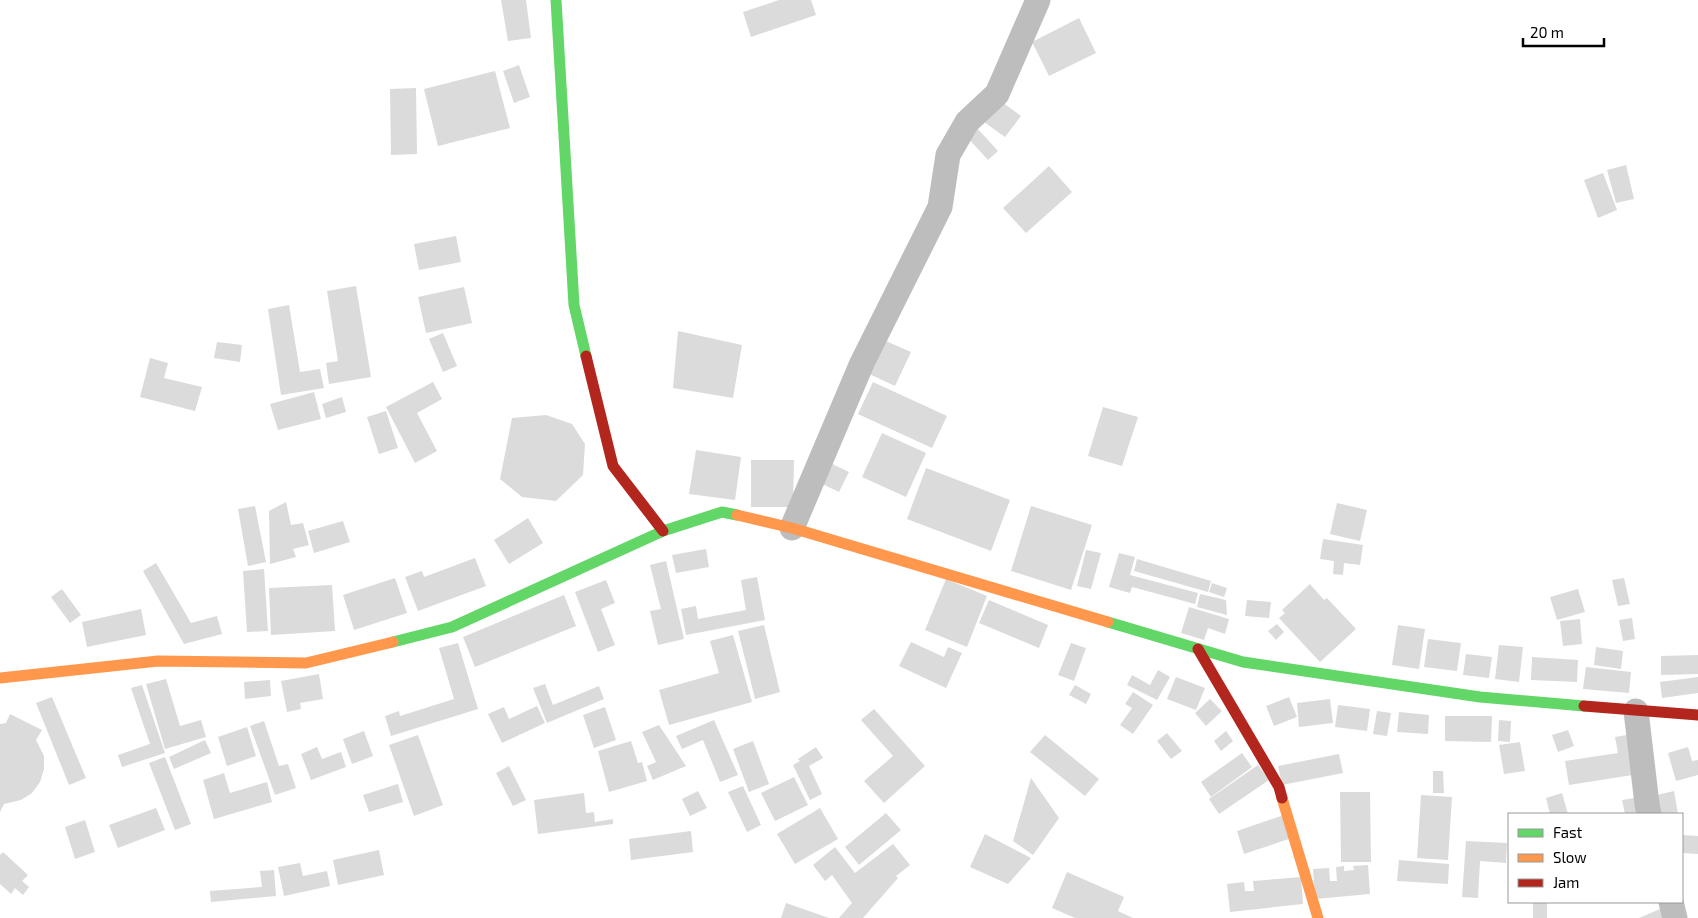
<svg xmlns="http://www.w3.org/2000/svg" width="1698" height="918" font-family="'Exo 2',sans-serif">
  <rect width="100%" height="100%" fill="#fff"/>
  <path fill="#dbdbdb" d="M 501,0 L 526,0 L 531,38 L 508,41 Z
    M 779,0 L 811,0 L 816,15 L 751,37 L 743,12 Z
    M 1079,18 L 1096,53 L 1049,76 L 1032,42 Z
    M 519,65 L 530,97 L 514,103 L 503,71 Z
    M 495,71 L 510,128 L 438,146 L 424,89 Z
    M 416,88 L 417,154 L 391,155 L 390,89 Z
    M 999,100 L 1021,116 L 1005,137 L 984,122 Z
    M 976,127 L 998,151 L 988,160 L 966,136 Z
    M 1626,165 L 1634,199 L 1616,203 L 1607,170 Z
    M 1049,166 L 1072,192 L 1026,233 L 1003,208 Z
    M 1603,173 L 1617,210 L 1598,218 L 1584,180 Z
    M 456,236 L 461,262 L 419,270 L 414,244 Z
    M 356,286 L 371,377 L 329,384 L 326,363 L 338,361 L 327,291 Z
    M 464,287 L 472,323 L 426,333 L 418,297 Z
    M 289,305 L 300,372 L 320,369 L 324,388 L 281,395 L 268,309 Z
    M 678,331 L 742,345 L 733,398 L 673,388 Z
    M 443,333 L 457,366 L 443,372 L 429,339 Z
    M 879,338 L 911,352 L 895,386 L 865,372 Z
    M 217,342 L 242,345 L 240,362 L 214,358 Z
    M 150,358 L 168,363 L 164,378 L 202,387 L 195,411 L 140,397 Z
    M 433,382 L 442,399 L 417,413 L 437,451 L 415,463 L 386,407 Z
    M 873,382 L 947,416 L 932,448 L 858,414 Z
    M 314,392 L 321,419 L 278,430 L 270,404 Z
    M 342,397 L 346,412 L 326,418 L 322,404 Z
    M 1103,407 L 1138,417 L 1122,466 L 1088,456 Z
    M 386,411 L 398,448 L 379,454 L 367,417 Z
    M 546,415 L 572,424 L 585,444 L 583,475 L 556,501 L 522,497 L 500,479 L 512,418 Z
    M 882,433 L 926,453 L 906,497 L 862,477 Z
    M 696,450 L 741,457 L 735,500 L 689,494 Z
    M 751,460 L 794,460 L 793,507 L 751,507 Z
    M 828,462 L 849,472 L 839,492 L 818,482 Z
    M 926,468 L 1010,500 L 991,551 L 907,519 Z
    M 286,502 L 291,525 L 303,523 L 309,545 L 293,549 L 296,557 L 270,564 L 269,511 Z
    M 1337,503 L 1367,510 L 1360,541 L 1330,534 Z
    M 255,506 L 266,562 L 248,566 L 238,509 Z
    M 1031,506 L 1092,525 L 1071,590 L 1011,571 Z
    M 528,518 L 543,543 L 509,564 L 494,540 Z
    M 343,521 L 350,542 L 314,553 L 308,531 Z
    M 1323,539 L 1363,545 L 1360,565 L 1344,563 L 1343,575 L 1333,574 L 1334,561 L 1320,559 Z
    M 706,549 L 709,567 L 676,573 L 672,555 Z
    M 1086,550 L 1101,553 L 1091,589 L 1077,586 Z
    M 1119,553 L 1135,557 L 1130,575 L 1198,593 L 1195,604 L 1132,587 L 1130,593 L 1109,587 Z
    M 475,558 L 486,586 L 418,611 L 405,577 L 422,571 L 424,577 Z
    M 1137,559 L 1211,581 L 1208,592 L 1134,571 Z
    M 666,561 L 684,639 L 658,645 L 650,611 L 661,609 L 650,565 Z
    M 156,563 L 191,623 L 217,616 L 222,634 L 184,644 L 143,571 Z
    M 264,569 L 268,631 L 247,632 L 243,571 Z
    M 757,577 L 765,620 L 686,635 L 681,609 L 696,606 L 698,619 L 746,610 L 741,580 Z
    M 395,578 L 407,613 L 354,630 L 343,595 Z
    M 1624,578 L 1630,604 L 1618,606 L 1612,580 Z
    M 946,579 L 987,596 L 967,647 L 925,630 Z
    M 606,580 L 615,603 L 601,609 L 615,645 L 598,652 L 575,592 Z
    M 1212,583 L 1227,588 L 1224,597 L 1209,592 Z
    M 1310,584 L 1324,600 L 1327,598 L 1356,629 L 1320,662 L 1279,618 L 1285,613 L 1282,610 Z
    M 332,585 L 335,631 L 271,635 L 269,588 Z
    M 62,589 L 81,615 L 70,623 L 51,597 Z
    M 1578,589 L 1585,612 L 1557,620 L 1550,597 Z
    M 1200,594 L 1226,600 L 1227,615 L 1197,607 Z
    M 564,595 L 576,626 L 475,667 L 463,637 Z
    M 989,600 L 1048,625 L 1039,648 L 979,623 Z
    M 1247,600 L 1271,602 L 1269,618 L 1245,616 Z
    M 1189,607 L 1229,619 L 1225,634 L 1208,628 L 1204,640 L 1181,633 Z
    M 141,609 L 146,635 L 87,647 L 82,622 Z
    M 1632,618 L 1635,639 L 1623,641 L 1619,620 Z
    M 1580,619 L 1582,644 L 1563,646 L 1560,621 Z
    M 1277,624 L 1284,632 L 1276,640 L 1268,631 Z
    M 764,625 L 780,692 L 755,699 L 738,631 Z
    M 1398,625 L 1425,629 L 1419,669 L 1392,665 Z
    M 733,635 L 752,702 L 669,725 L 659,690 L 719,673 L 710,641 Z
    M 1428,639 L 1461,643 L 1457,671 L 1424,667 Z
    M 911,642 L 944,657 L 948,647 L 962,653 L 946,688 L 899,666 Z
    M 458,643 L 478,709 L 391,736 L 385,716 L 399,711 L 400,716 L 454,699 L 439,648 Z
    M 1071,643 L 1086,648 L 1074,681 L 1058,675 Z
    M 1499,645 L 1523,647 L 1519,682 L 1495,679 Z
    M 1596,647 L 1623,651 L 1621,669 L 1594,665 Z
    M 1466,654 L 1492,657 L 1489,678 L 1463,675 Z
    M 1698,655 L 1698,674 L 1661,675 L 1661,656 Z
    M 1532,657 L 1578,660 L 1577,682 L 1531,680 Z
    M 1586,667 L 1631,672 L 1629,693 L 1583,689 Z
    M 1158,670 L 1170,677 L 1157,700 L 1127,685 L 1132,675 L 1150,685 Z
    M 319,674 L 323,699 L 300,703 L 301,709 L 287,712 L 281,681 Z
    M 1176,677 L 1205,688 L 1196,710 L 1167,699 Z
    M 1698,677 L 1698,693 L 1662,698 L 1660,682 Z
    M 166,679 L 180,726 L 201,720 L 206,737 L 165,749 L 146,684 Z
    M 270,680 L 271,696 L 245,699 L 244,682 Z
    M 545,684 L 553,705 L 599,686 L 604,699 L 547,723 L 533,688 Z
    M 142,685 L 165,753 L 122,767 L 118,755 L 150,744 L 131,688 Z
    M 1075,685 L 1091,694 L 1086,704 L 1069,695 Z
    M 1133,692 L 1153,705 L 1133,734 L 1120,725 L 1132,708 L 1125,704 Z
    M 52,697 L 86,778 L 69,785 L 36,703 Z
    M 1289,697 L 1297,717 L 1274,726 L 1266,706 Z
    M 1210,699 L 1222,711 L 1206,726 L 1195,713 Z
    M 1330,699 L 1333,723 L 1299,727 L 1297,703 Z
    M 1338,705 L 1370,709 L 1367,731 L 1335,727 Z
    M 537,706 L 545,723 L 502,743 L 488,714 L 504,707 L 509,719 Z
    M 605,707 L 616,740 L 594,748 L 583,715 Z
    M 874,709 L 925,766 L 884,803 L 864,781 L 893,756 L 861,720 Z
    M 1377,711 L 1391,713 L 1387,736 L 1373,734 Z
    M 1399,712 L 1429,715 L 1428,734 L 1397,732 Z
    M 10,714 L 42,730 L 36,740 L 44,756 L 44,769 L 40,782 L 32,793 L 21,800 L 4,804 L 0,812 L 0,724 L 6,723 Z
    M 1445,716 L 1492,716 L 1491,742 L 1445,741 Z
    M 714,720 L 738,775 L 720,782 L 703,740 L 682,749 L 676,736 Z
    M 1499,720 L 1511,721 L 1510,742 L 1498,741 Z
    M 264,721 L 279,766 L 288,764 L 296,788 L 275,795 L 250,726 Z
    M 659,725 L 686,766 L 653,780 L 647,766 L 656,762 L 642,732 Z
    M 247,727 L 256,756 L 227,766 L 218,737 Z
    M 1568,730 L 1574,746 L 1558,752 L 1552,735 Z
    M 364,731 L 373,756 L 352,764 L 343,739 Z
    M 1226,731 L 1233,741 L 1221,751 L 1214,741 Z
    M 1167,733 L 1182,751 L 1171,759 L 1157,741 Z
    M 1632,734 L 1639,774 L 1569,785 L 1565,761 L 1618,753 L 1615,737 Z
    M 418,735 L 443,805 L 414,816 L 389,745 Z
    M 1045,735 L 1099,779 L 1085,796 L 1030,752 Z
    M 205,740 L 211,753 L 174,769 L 169,757 Z
    M 631,741 L 638,763 L 642,762 L 647,781 L 609,792 L 598,751 Z
    M 753,741 L 769,784 L 749,792 L 733,749 Z
    M 1520,742 L 1525,771 L 1504,774 L 1499,745 Z
    M 317,747 L 322,759 L 341,752 L 346,767 L 311,780 L 301,754 Z
    M 816,747 L 823,758 L 809,766 L 822,794 L 810,800 L 793,765 L 800,761 L 798,759 Z
    M 1688,747 L 1692,761 L 1698,760 L 1698,775 L 1676,781 L 1668,753 Z
    M 1242,753 L 1252,767 L 1211,797 L 1201,782 Z
    M 1339,754 L 1343,773 L 1282,785 L 1278,766 Z
    M 165,757 L 191,824 L 175,830 L 149,763 Z
    M 1258,765 L 1269,780 L 1219,814 L 1209,799 Z
    M 509,766 L 526,800 L 513,806 L 496,773 Z
    M 1433,771 L 1443,771 L 1444,793 L 1433,793 Z
    M 224,773 L 230,793 L 267,782 L 272,802 L 214,819 L 203,780 Z
    M 794,777 L 808,805 L 775,821 L 761,793 Z
    M 1031,778 L 1059,818 L 1033,855 L 1013,841 Z
    M 398,784 L 403,802 L 369,812 L 363,795 Z
    M 743,786 L 761,825 L 747,832 L 728,792 Z
    M 698,791 L 707,808 L 690,816 L 682,799 Z
    M 1674,791 L 1678,814 L 1655,814 L 1657,795 Z
    M 1340,792 L 1370,792 L 1371,862 L 1341,862 Z
    M 584,793 L 586,813 L 594,812 L 595,822 L 613,819 L 613,824 L 538,834 L 534,800 Z
    M 1562,793 L 1568,814 L 1550,814 L 1546,798 Z
    M 1421,795 L 1452,797 L 1448,860 L 1417,858 Z
    M 1640,797 L 1644,814 L 1625,814 L 1622,800 Z
    M 156,808 L 165,830 L 118,848 L 109,825 Z
    M 820,808 L 838,839 L 795,864 L 777,834 Z
    M 886,813 L 901,830 L 859,865 L 845,847 Z
    M 1284,815 L 1292,838 L 1244,854 L 1237,831 Z
    M 85,820 L 95,852 L 75,859 L 65,827 Z
    M 691,831 L 693,852 L 631,860 L 629,839 Z
    M 985,834 L 1031,858 L 1008,884 L 970,867 Z
    M 1682,835 L 1698,836 L 1698,854 L 1682,853 Z
    M 1466,841 L 1507,843 L 1506,863 L 1480,861 L 1478,898 L 1462,897 Z
    M 893,844 L 910,865 L 896,876 L 898,878 L 863,918 L 839,918 L 852,903 L 832,875 L 825,881 L 813,865 L 835,847 L 855,873 Z
    M 379,850 L 384,875 L 338,885 L 333,860 Z
    M 3,852 L 28,875 L 22,881 L 29,887 L 23,895 L 15,888 L 11,894 L 0,884 L 0,855 Z
    M 1399,860 L 1449,864 L 1448,884 L 1397,881 Z
    M 300,863 L 303,876 L 327,871 L 330,886 L 284,896 L 278,867 Z
    M 1368,865 L 1370,894 L 1315,899 L 1313,869 L 1329,868 L 1330,881 L 1337,881 L 1336,867 L 1344,866 L 1344,871 L 1354,870 L 1353,866 Z
    M 274,870 L 276,896 L 211,902 L 210,891 L 262,887 L 260,871 Z
    M 1067,872 L 1124,897 L 1118,911 L 1133,918 L 1075,918 L 1052,908 Z
    M 1301,877 L 1303,904 L 1230,912 L 1227,884 L 1244,882 L 1245,891 L 1254,891 L 1253,881 Z
    M 1533,902 L 1547,902 L 1547,918 L 1533,918 Z
    M 786,903 L 829,918 L 781,918 Z
    M 1660,909 L 1664,918 L 1639,918 Z"/>
  <g fill="none" stroke-linecap="round" stroke-linejoin="round">
    <path stroke="#bdbdbd" stroke-width="25" d="M 792,528 L 862,363 L 940,207 L 948,155 L 967,122 L 997,94 L 1038,0
      M 1636,711 L 1647,804 L 1649,814
      M 1671,902 L 1675,918"/>
    <path stroke="#63d668" stroke-width="11" d="M 556,0 L 574,305 L 586,356
      M 1108,622 L 1243,662 L 1480,697 L 1584,706
      M 393,642 L 452,627 L 663,531 L 722,512 L 737,515"/>
    <path stroke="#ff974d" stroke-width="11" d="M 737,515 L 792,528 L 1108,622
      M 0,678 L 158,661 L 306,663 L 393,642
      M 1282,798 L 1318,918"/>
    <path stroke="#b3261e" stroke-width="11" d="M 586,356 L 613,466 L 663,531
      M 1198,649 L 1279,787 L 1282,798
      M 1584,706 L 1698,715"/>
  </g>
  <rect x="1508" y="813" width="175" height="90" fill="#ffffff" stroke="#999999"/>
  <rect x="1518" y="829" width="25" height="8" fill="#63d668" stroke="#999999"/>
  <text x="1553" y="838" font-size="15" fill="#000000">Fast</text>
  <rect x="1518" y="854" width="25" height="8" fill="#ff974d" stroke="#999999"/>
  <text x="1553" y="863" font-size="15" fill="#000000">Slow</text>
  <rect x="1518" y="879" width="25" height="8" fill="#b3261e" stroke="#999999"/>
  <text x="1553" y="888" font-size="15" fill="#000000">Jam</text>
  <path d="M1523 38v8h81v-8" fill="none" stroke="#000000" stroke-width="2.5"/>
  <text x="1530" y="38" font-size="15" fill="#000000" stroke="#ffffff" stroke-width="4" paint-order="stroke">20 m</text>
</svg>
